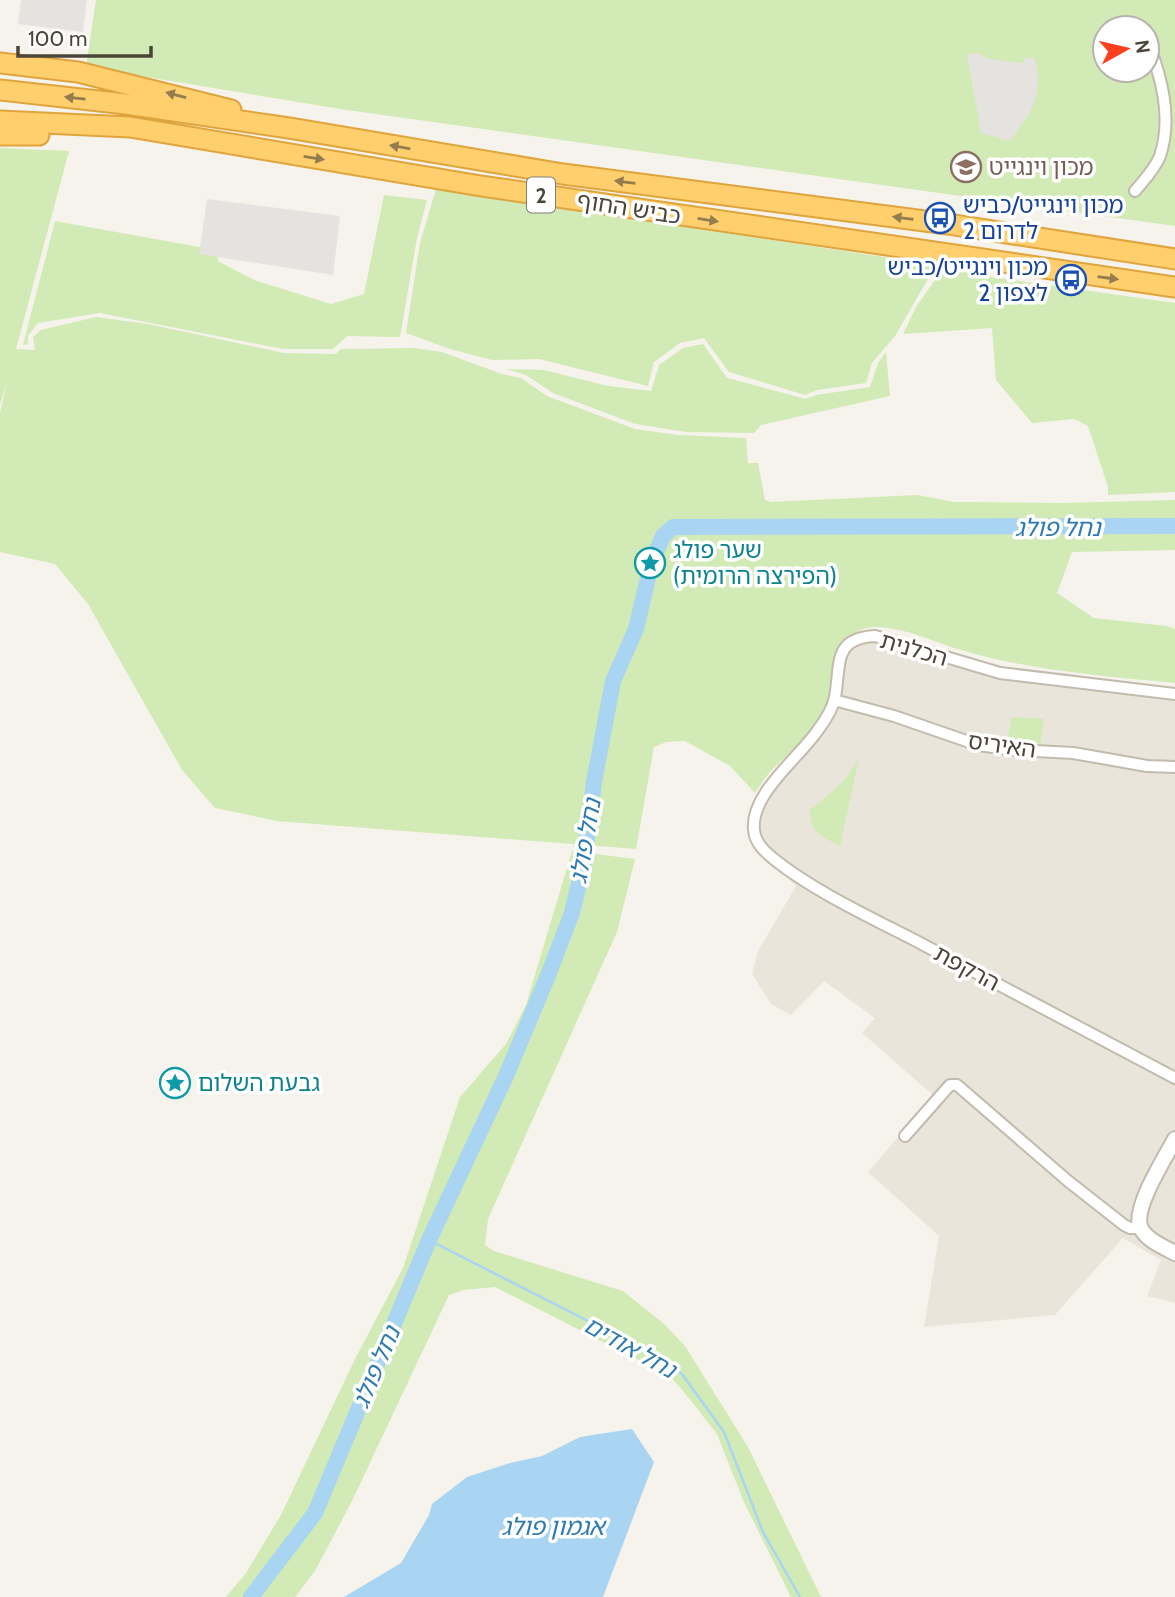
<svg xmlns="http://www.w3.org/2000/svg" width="1175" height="1597" font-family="Cabin,'Noto Sans Hebrew',sans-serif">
  <rect width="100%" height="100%" fill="#f6f3ec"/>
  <path fill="#eae5da" d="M 878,631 L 997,667 L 1175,688 L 1175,1303 L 1147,1296 L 1161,1260 L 1123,1238 L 1055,1315 L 924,1327 L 939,1236 L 868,1172 L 934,1096 L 862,1033 L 875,1018 L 824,981 L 791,1015 L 771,1004 L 752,974 L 758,951 L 796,886 L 753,844 L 752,815 L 836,702 L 852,647 L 864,635 Z"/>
  <path fill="#d2eab5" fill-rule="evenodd" d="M 96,0 L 1175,0 L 1175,226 L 340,109 L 86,67 ZM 1105,28 L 1147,28 L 1147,70 L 1105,70 Z
    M 0,148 L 69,151 L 16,349 L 35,350 L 33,337 L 41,330 L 96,317 L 148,324 L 284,353 L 336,354 L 341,349 L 415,348 L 442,352 L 502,374 L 521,378 L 547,396 L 635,429 L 678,435 L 746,438 L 748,463 L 758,463 L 765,500 L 771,502 L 917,495 L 955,502 L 1063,503 L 1175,500 L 1175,550 L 1072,552 L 1057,593 L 1094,618 L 1167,626 L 1175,629 L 1175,683 C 1101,676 1025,670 954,648 C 930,640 879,617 857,632 C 836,646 840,677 831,699 C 817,731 798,744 774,768 C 766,775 761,785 755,793 L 730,766 L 685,741 L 666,742 L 654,747 L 636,849 L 277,821 L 215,808 L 182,770 L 88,604 L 55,564 L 0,552 L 0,413 L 7,382 L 0,405 Z
    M 436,189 L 936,265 L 895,336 L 872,363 L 866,383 L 817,390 L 805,395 L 729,372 L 704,338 L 680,343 L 654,362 L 648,386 L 539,359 L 492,360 L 450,349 L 406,333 L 420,243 Z
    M 384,195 L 427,200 L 417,238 L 400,337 L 347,336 L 333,349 L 283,349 L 100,313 L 38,323 L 28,336 L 28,344 L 23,345 L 55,221 L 216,250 L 218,261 L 254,280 L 331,304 L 364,294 Z
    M 944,267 L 977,275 L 1175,303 L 1175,492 L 1108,495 L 1108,487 L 1088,426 L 1074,419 L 1032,423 L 996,380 L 992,328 L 903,334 L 916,307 Z
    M 703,344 L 727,378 L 806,399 L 816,395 L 870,387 L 878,363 L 886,352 L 890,396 L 761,425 L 754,433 L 686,432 L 635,424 L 553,393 L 526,375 L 506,369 L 544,370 L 608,386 L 651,391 L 659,365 L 683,348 Z
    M 1012,717 L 1044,719 L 1040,747 L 1006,746 Z
    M 859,758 L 840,846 C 823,837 809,832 810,810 L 844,781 Z
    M 572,851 L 635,859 L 617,932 L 488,1219 L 485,1245 L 494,1251 L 623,1291 L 663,1323 L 685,1346 L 748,1447 L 821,1597 L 791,1597 L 743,1500 L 717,1434 L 680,1387 L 668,1375 L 495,1287 L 464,1290 L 449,1295 L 352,1501 L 315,1571 L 295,1597 L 226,1597 L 246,1573 L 281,1515 L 355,1359 L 403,1268 L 460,1097 L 506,1044 L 526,1005 Z"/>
  <path fill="#e5e3e0" d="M 21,0 L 87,0 L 83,32 L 18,24 Z
    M 977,53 L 990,59 L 1023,63 L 1024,58 L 1034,58 L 1038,72 L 1037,94 L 1030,112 L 1010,141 L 981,133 L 967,55 Z
    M 207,199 L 340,216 L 333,275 L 199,254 Z"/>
  <path fill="#a9d4f2" d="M 632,1429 L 654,1462 L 603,1597 L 344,1597 L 401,1563 L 429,1515 L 432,1504 L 467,1477 L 510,1463 L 542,1456 L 580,1437 Z"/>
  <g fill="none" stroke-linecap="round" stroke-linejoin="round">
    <path stroke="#a9d4f2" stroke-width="2.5" d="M 429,1240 L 584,1319 L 682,1374 L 724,1432 L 763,1532 L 800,1597"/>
    <path stroke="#a9d4f2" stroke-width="16" d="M 251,1597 L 315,1513 L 429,1240 L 506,1076 L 547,978 L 572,913 L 584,862 L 594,782 L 613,681 L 636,629 L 652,561 L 663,536 L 673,527 L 1175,526"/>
    <g stroke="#c2bbae" stroke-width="14">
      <path id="minor" d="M 1135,191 C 1144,180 1155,169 1160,156 C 1173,117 1161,76 1147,39
        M 1175,694 L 1000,673 L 875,636 C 832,638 841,666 835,697 C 833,708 824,722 818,730 C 799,758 750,794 754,830 C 755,843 765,852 775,860 C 815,892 876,920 922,944 C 1006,989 1091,1033 1175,1078
        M 834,700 L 894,716 L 978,745 L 1015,750 L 1073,753 L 1147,766 L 1175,767
        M 905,1136 L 950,1085 L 957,1085 L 1068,1181 L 1124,1225 L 1130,1228 L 1141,1228"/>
    </g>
    <g stroke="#c2bbae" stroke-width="18">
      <path id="tertiary" d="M 1175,1139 C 1165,1158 1134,1206 1140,1226 C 1145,1240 1164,1247 1175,1253"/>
    </g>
    <g stroke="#e0a43c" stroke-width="23">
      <path id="motorway" d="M 0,63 L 78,72 L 231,110
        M 0,90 L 126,104 L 289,128 L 563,174 L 948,224 L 1175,259
        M 0,121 L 130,127 L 481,186 L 1175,287
        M 0,135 L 39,135"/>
    </g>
    <use href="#minor" stroke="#fff" stroke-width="10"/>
    <use href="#tertiary" stroke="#fff" stroke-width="14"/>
    <use href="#motorway" stroke="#ffcf6e" stroke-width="19"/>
  </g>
  <defs><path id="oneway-solid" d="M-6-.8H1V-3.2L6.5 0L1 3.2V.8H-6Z" transform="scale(1.75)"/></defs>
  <g fill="#937c4e">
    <use href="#oneway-solid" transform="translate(176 95) rotate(-165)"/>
    <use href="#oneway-solid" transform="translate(75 98) rotate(-174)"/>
    <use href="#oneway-solid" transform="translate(400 147) rotate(-170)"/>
    <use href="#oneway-solid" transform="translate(314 158) rotate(9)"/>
    <use href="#oneway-solid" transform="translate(625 182) rotate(-173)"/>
    <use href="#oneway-solid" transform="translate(903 218) rotate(-173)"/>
    <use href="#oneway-solid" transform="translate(708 220) rotate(9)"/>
    <use href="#oneway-solid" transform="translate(1108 278) rotate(8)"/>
  </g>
  <defs>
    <g id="university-ring" transform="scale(1.575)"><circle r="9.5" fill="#fff" stroke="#8d6e63" stroke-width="1.5"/><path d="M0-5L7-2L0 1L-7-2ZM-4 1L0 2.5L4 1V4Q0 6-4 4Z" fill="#8d6e63"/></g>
    <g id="bus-ring" transform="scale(1.575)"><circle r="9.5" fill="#fff" stroke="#1a4fb4" stroke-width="1.5"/><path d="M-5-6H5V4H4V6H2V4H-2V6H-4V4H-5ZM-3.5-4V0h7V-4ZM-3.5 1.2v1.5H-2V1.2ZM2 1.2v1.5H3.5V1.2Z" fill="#1a4fb4"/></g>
    <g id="sight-ring" transform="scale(1.575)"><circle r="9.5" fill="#fff" stroke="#0f9aa8" stroke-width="1.5"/><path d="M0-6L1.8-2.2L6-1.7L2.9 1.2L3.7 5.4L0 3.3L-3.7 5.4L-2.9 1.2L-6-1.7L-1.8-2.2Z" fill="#0f9aa8"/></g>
  </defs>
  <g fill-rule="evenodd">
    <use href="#university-ring" x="966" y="167"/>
    <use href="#bus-ring" x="940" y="218"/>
    <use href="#bus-ring" x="1071" y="280"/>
    <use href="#sight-ring" x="650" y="563"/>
    <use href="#sight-ring" x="175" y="1083"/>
  </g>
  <g text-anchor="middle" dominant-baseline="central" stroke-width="7" stroke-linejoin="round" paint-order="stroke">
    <rect fill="#fff" stroke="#817c74" stroke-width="2" x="527" y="177.5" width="28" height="35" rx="5"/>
    <g font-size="21" font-weight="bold" fill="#4b4439">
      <text x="541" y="195">2</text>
    </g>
    <g font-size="23" fill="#785e54" stroke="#fff" text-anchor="start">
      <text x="989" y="167">מכון וינגייט</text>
    </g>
    <g font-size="23" fill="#164399" stroke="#fff" text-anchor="start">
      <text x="963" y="205">מכון וינגייט/כביש<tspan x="963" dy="26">2 לדרום</tspan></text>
      <text x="1048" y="267" text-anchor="end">מכון וינגייט/כביש<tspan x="1048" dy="26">2 לצפון</tspan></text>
    </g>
    <g font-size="23" fill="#4b4439" stroke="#fff">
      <text transform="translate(629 208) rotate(9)">כביש החוף</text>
      <text transform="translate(914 649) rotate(16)">הכלנית</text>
      <text transform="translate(1002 745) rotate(8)">האיריס</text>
      <text transform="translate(967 968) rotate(28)">הרקפת</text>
    </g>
    <g font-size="23" fill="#0d838f" stroke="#fff" text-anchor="start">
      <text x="673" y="550">שער פולג<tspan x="673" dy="26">(הפירצה הרומית)</tspan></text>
      <text x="198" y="1083">גבעת השלום</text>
    </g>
    <g font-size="24" font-style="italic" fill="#2e7ab2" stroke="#fff">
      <text x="1058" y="527">נחל פולג</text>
      <text transform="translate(585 841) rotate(-80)">נחל פולג</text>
      <text transform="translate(630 1347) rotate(29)">נחל אודים</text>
      <text transform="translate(376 1367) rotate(-67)">נחל פולג</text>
      <text x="553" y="1526">אגמון פולג</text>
    </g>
  </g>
  <g transform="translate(1126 49) rotate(82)"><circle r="33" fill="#ffffff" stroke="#b7b4b0" stroke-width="2"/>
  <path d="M0-5L12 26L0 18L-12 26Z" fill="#fc3f1d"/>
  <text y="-10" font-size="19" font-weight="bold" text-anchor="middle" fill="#4b4439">N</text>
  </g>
  <path d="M18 46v10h133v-10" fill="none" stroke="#4b4439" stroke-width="3.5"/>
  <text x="28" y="46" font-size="21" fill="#4b4439" stroke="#ffffff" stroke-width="5" paint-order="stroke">100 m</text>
</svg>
